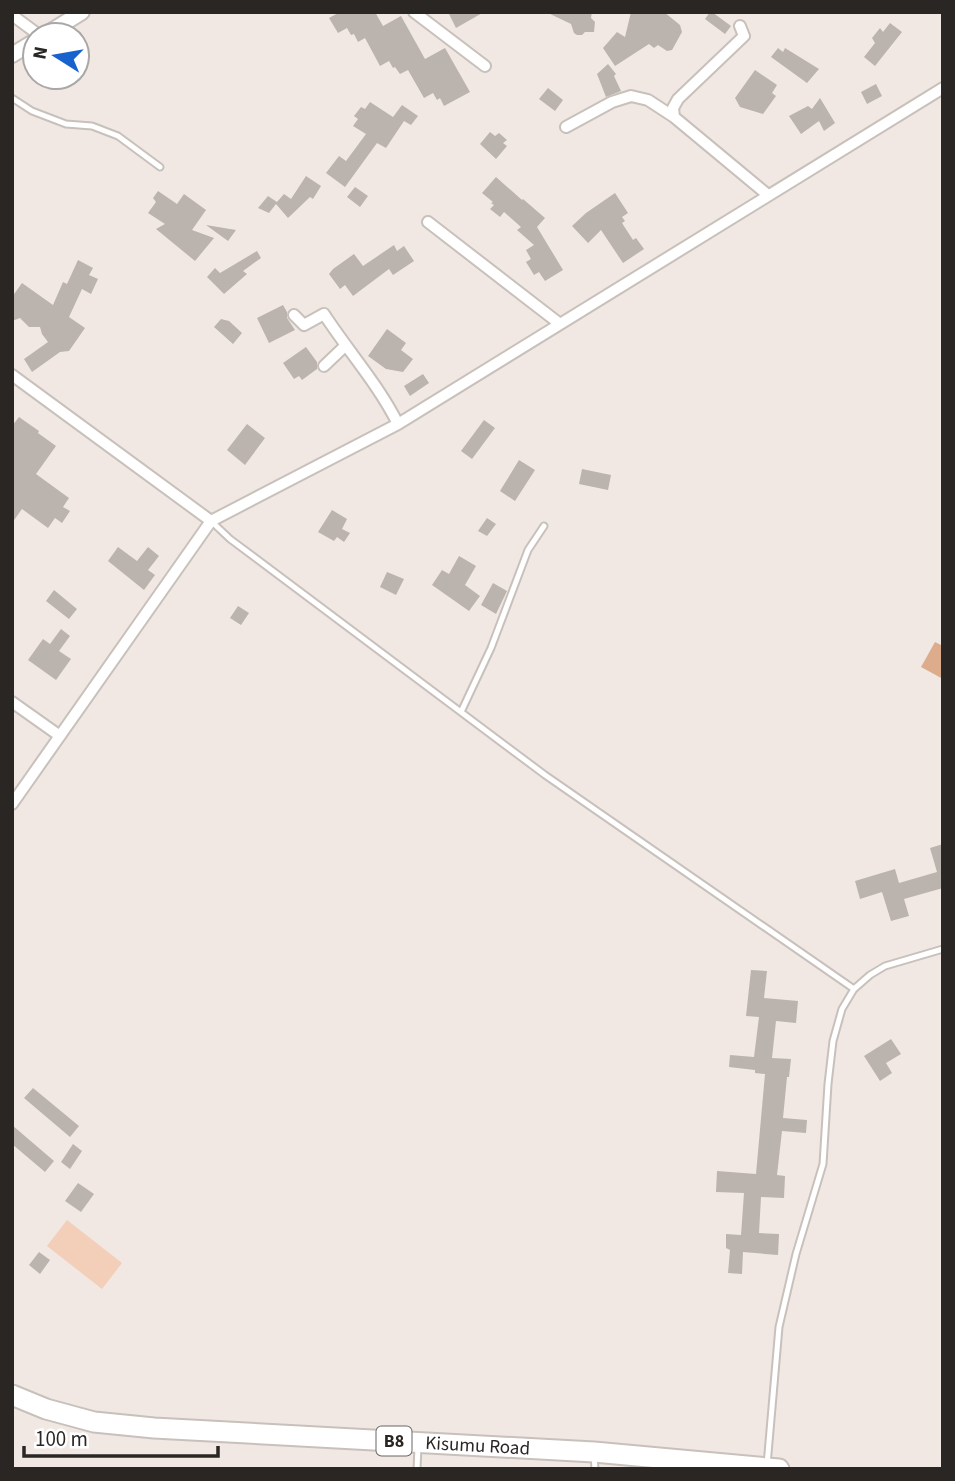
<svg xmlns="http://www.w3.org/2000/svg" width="955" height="1481" font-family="'Source Sans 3',sans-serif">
  <rect width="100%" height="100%" fill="#f1e8e3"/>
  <path fill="#f3ceb8" d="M 67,1220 L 122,1263 L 102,1289 L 47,1246 Z"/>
  <path fill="#ddac8c" d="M 935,642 L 943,646 L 943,679 L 921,667 Z"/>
  <path fill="#bbb3ae" d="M 340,12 L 375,12 L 383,26 L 401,16 L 425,59 L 445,48 L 470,92 L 444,106 L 440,98 L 437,100 L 433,93 L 424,98 L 408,70 L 400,74 L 395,67 L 393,68 L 389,61 L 380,66 L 365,38 L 358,42 L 354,34 L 351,35 L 347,28 L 338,33 L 329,18 Z
    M 448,12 L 484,12 L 456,28 Z
    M 546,12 L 592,12 L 591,18 L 595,22 L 594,32 L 585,32 L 582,35 L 577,35 L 574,33 L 571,24 Z
    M 631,12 L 664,12 L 680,25 L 682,32 L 672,50 L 667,51 L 658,45 L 654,48 L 649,44 L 615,66 L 603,48 L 617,32 L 625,37 Z
    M 710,12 L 712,12 L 731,26 L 725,34 L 705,19 Z
    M 890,23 L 902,32 L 875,66 L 864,57 L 875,43 L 872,38 L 880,28 L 883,32 Z
    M 778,48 L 783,52 L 785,48 L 819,69 L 807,83 L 771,57 Z
    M 608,64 L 616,74 L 614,76 L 621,91 L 606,97 L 597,74 Z
    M 755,70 L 777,85 L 772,93 L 776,96 L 763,114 L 740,107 L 735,98 Z
    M 876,84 L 882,96 L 867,104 L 861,92 Z
    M 548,88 L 563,100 L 555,111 L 539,99 Z
    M 820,98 L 835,123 L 824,131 L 819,121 L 801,134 L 789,116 L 808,106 L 812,109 Z
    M 370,102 L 393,117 L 402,105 L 418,116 L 411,125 L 404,121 L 386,148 L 377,143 L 345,187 L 326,173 L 339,156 L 346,161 L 366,134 L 353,126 L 358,119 L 354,116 L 361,107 L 365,109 Z
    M 490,132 L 495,136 L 499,133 L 507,140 L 503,143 L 507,146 L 496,159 L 480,144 Z
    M 306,176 L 321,186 L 313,199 L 310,197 L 288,218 L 276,204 L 269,213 L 258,208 L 268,196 L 277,202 L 284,194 L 291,199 Z
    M 496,177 L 522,200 L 523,199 L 545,218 L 537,227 L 563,270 L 545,281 L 539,272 L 534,275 L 526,262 L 531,259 L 526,250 L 534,245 L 517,230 L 521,227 L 504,212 L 500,217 L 490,209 L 494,205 L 491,203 L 493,202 L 482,193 Z
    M 355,187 L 368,196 L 360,207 L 347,197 Z
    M 158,191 L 177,204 L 184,194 L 206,210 L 192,230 L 214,238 L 195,261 L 156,229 L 165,224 L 148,213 L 156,202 L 153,198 Z
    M 615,193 L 628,213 L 622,217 L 625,221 L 622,223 L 633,240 L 636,238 L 644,249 L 623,263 L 601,230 L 588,243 L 572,226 L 586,213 Z
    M 206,225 L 236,230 L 228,241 Z
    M 394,245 L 397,251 L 404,246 L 414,261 L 393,275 L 389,269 L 353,296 L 345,285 L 340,289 L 329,274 L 333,269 L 354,254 L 363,266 Z
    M 257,251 L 261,258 L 243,271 L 247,274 L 224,294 L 207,277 L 215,268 L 220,273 Z
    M 78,260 L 93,268 L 89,275 L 98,279 L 91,294 L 82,289 L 69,317 L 85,328 L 69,351 L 60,352 L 32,372 L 24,359 L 48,342 L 42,334 L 40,327 L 29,327 L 20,318 L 12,321 L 12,297 L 22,283 L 53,305 L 63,282 L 67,284 Z
    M 283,305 L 287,312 L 287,318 L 295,330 L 269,343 L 257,318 Z
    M 221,319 L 229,321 L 242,333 L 233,344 L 214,327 Z
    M 387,329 L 406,343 L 401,350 L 413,359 L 403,372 L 386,369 L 368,356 Z
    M 306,347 L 317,362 L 317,369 L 302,380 L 299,376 L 294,379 L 283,363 Z
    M 423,374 L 429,383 L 410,396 L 404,386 Z
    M 19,417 L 39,431 L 38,433 L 56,446 L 36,474 L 69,498 L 63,507 L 70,511 L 62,523 L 55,518 L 48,528 L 22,509 L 12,523 L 12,426 Z
    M 484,420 L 495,428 L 472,459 L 461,451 Z
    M 247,424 L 265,438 L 245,465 L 227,450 Z
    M 519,460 L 535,470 L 515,501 L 500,491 Z
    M 582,469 L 611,475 L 608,490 L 579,484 Z
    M 332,510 L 347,519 L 342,529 L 350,533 L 344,542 L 337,537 L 334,541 L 318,532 Z
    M 487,518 L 496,524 L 487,536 L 478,531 Z
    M 118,547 L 137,561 L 148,547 L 159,556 L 148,570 L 155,575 L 144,590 L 108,561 Z
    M 459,556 L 476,566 L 465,585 L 480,596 L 469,611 L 432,585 L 442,570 L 449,574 Z
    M 387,572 L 404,579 L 396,595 L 380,587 Z
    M 493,583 L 507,591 L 496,614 L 481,605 Z
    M 54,590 L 77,609 L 69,619 L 46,601 Z
    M 238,606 L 249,613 L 241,625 L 230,618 Z
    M 61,629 L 70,636 L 59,651 L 71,659 L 56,680 L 28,660 L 43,639 L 50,644 Z
    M 943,844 L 943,888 L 904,899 L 909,916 L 891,921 L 882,892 L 860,899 L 855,881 L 895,869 L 899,883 L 937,872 L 930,848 Z
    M 751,970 L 767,971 L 764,998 L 798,1001 L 796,1023 L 776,1021 L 772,1058 L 791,1059 L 789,1077 L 787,1077 L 783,1118 L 807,1120 L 806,1133 L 782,1131 L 777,1175 L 785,1176 L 784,1198 L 761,1197 L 759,1233 L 779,1234 L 778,1255 L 743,1252 L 742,1274 L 728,1273 L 730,1250 L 726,1248 L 726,1234 L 741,1235 L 744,1193 L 716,1192 L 717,1171 L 756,1174 L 765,1074 L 755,1073 L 755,1070 L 729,1067 L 730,1055 L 754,1057 L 759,1017 L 746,1016 Z
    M 891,1039 L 901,1054 L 886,1063 L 892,1073 L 880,1081 L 864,1056 Z
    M 33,1088 L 79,1126 L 70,1137 L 24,1098 Z
    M 12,1125 L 54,1161 L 45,1172 L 12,1144 Z
    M 73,1144 L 82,1151 L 70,1169 L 61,1162 Z
    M 78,1183 L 94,1194 L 81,1212 L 65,1201 Z
    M 39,1252 L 50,1260 L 40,1274 L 29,1265 Z"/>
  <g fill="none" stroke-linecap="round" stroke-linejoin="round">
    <g stroke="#c8c0bb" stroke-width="9">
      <path id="lane" d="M 12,98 L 32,111 L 66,124 L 92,126 L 118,136 L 160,167
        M 211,521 L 230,539 L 545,775 L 854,989
        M 461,712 L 491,648 L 528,550 L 544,526
        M 594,1455 L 595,1469
        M 767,1465 L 779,1327 L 796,1254 L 823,1164 L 828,1084 L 833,1041 L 842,1009 L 854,989 L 870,975 L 885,966 L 943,949
        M 417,1469 L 418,1447"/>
    </g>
    <g stroke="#c8c0bb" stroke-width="14">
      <path id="street" d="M 414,12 L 485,66
        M 12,15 L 39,35
        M 674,117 L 673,108 L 678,99 L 744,36 L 740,26
        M 566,127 L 612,102 L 631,96 L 648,100 L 674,117 L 768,195
        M 428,222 L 560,324
        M 294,315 L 304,325 L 324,314 C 348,351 378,384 398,424
        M 324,366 L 345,346
        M 12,375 L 211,521
        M 12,702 L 60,736
        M 12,804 L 211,521 L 398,424 L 943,88"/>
    </g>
    <g stroke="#c8c0bb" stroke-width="18">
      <path id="secondary" d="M 45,35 L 82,12
        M 12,55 L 35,41"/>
    </g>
    <g stroke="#c8c0bb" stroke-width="23">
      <g id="highway">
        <path id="s1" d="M 12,1395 L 46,1409 L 94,1422 L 154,1428 L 594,1452 L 779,1469"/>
      </g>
    </g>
    <use href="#lane" stroke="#fff" stroke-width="5"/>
    <use href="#street" stroke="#fff" stroke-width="10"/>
    <use href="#secondary" stroke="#fff" stroke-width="14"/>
    <use href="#highway" stroke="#fff" stroke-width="19"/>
  </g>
  <g text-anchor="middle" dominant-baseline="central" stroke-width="5" stroke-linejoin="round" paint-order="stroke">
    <rect fill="#fff" stroke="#696766" stroke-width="2" x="376.5" y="1426.5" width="35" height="29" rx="5"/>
    <g font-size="18" font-weight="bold" fill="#292624">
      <text x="394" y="1441">B8</text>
    </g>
    <g font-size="19" fill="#292624" stroke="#fff">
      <text stroke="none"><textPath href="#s1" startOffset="471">Kisumu Road</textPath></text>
    </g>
  </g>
  <rect width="955" height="1481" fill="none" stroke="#292624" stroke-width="28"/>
  <g transform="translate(56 56) rotate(281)"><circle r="33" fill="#ffffff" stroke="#a9a8a7" stroke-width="2"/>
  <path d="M0-5L12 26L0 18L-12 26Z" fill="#1862cd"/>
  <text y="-10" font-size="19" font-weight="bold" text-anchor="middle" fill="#292624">N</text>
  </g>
  <path d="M24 1446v10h194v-10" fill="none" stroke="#292624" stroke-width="3.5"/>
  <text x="35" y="1446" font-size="21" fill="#292624" stroke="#ffffff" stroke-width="5" paint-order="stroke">100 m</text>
</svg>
